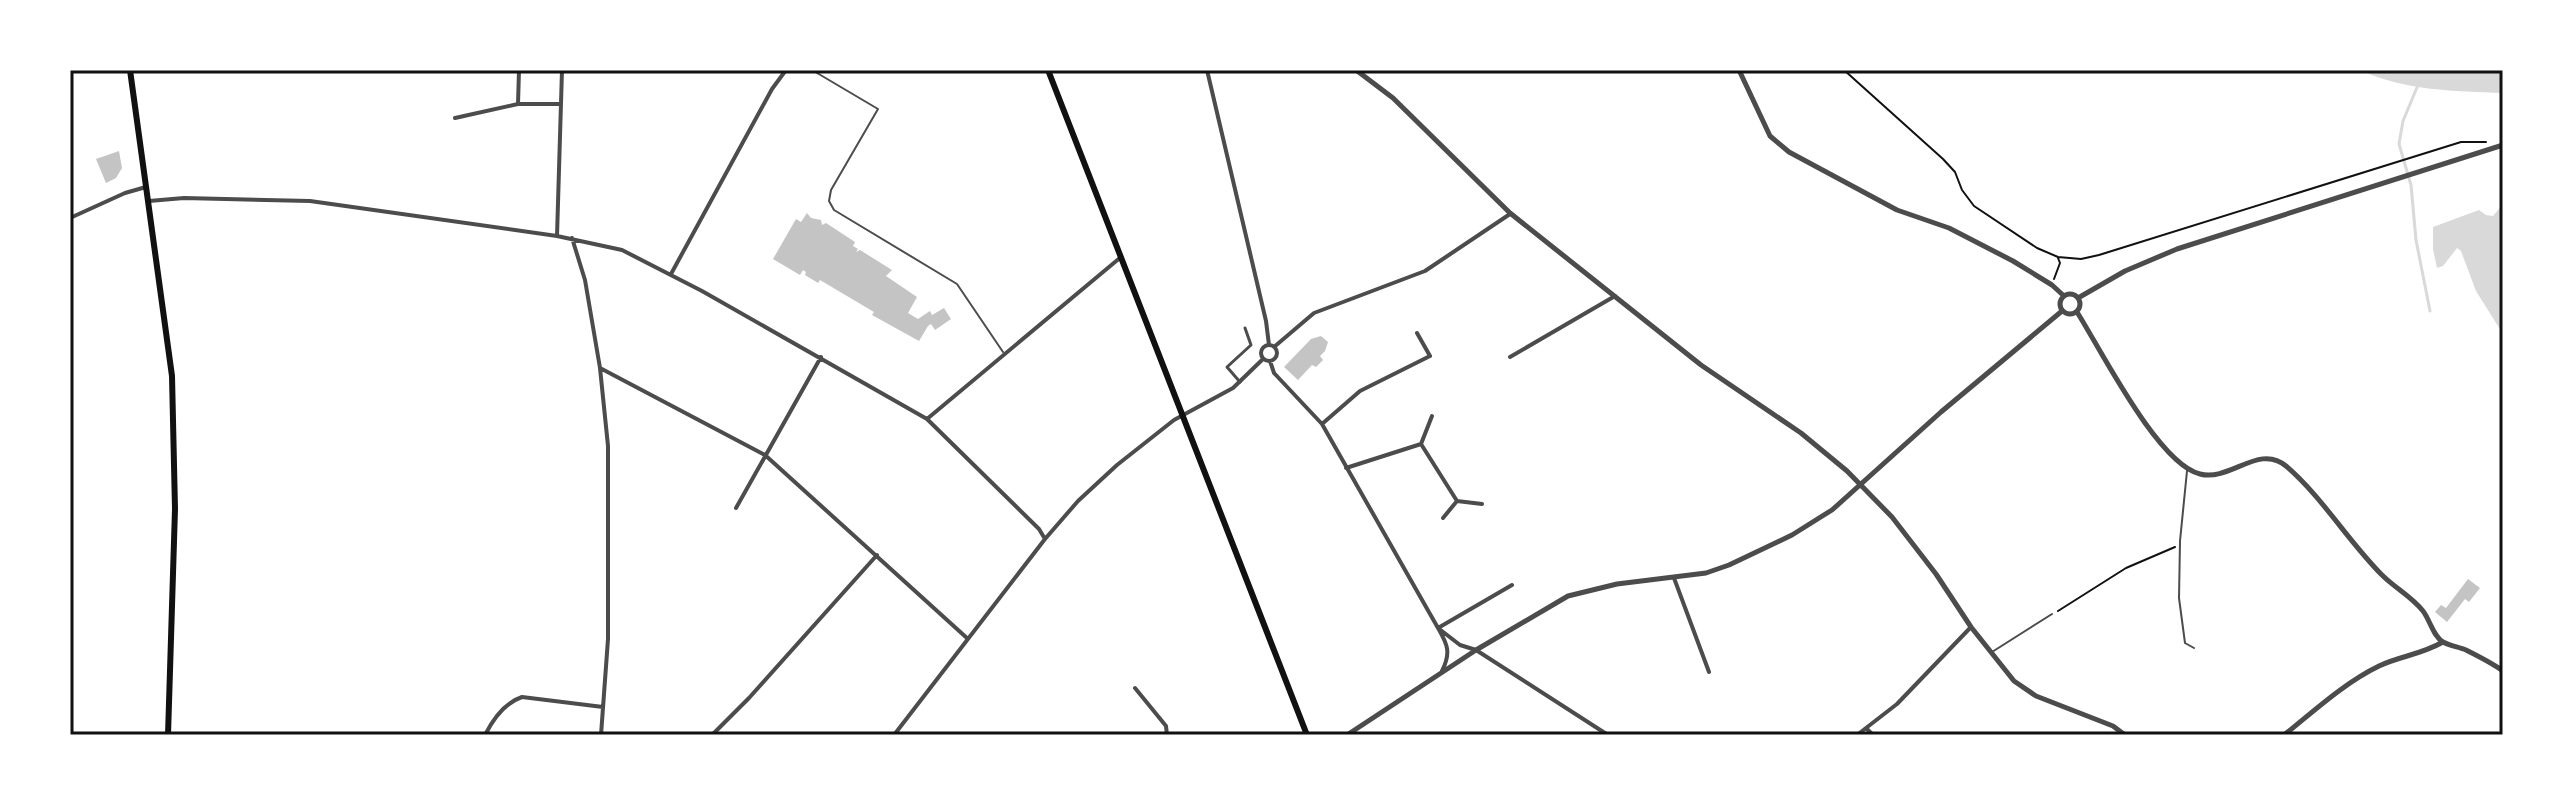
<svg xmlns="http://www.w3.org/2000/svg" width="2573" height="805" font-family="Roboto,sans-serif">
  <rect width="100%" height="100%" fill="#fff"/>
  <path fill="#d9d9d9" d="M 2360,70 L 2503,70 L 2503,93 C 2454,91 2406,91 2360,70 Z
    M 2503,204 L 2503,334 L 2476,291 L 2461,251 L 2457,248 L 2443,266 L 2437,268 L 2433,249 L 2433,227 L 2479,210 L 2486,215 L 2493,216 Z"/>
  <g fill="none" stroke-linecap="round" stroke-linejoin="round">
    <path stroke="#d9d9d9" stroke-width="3" d="M 2418,85 L 2403,121 L 2399,144 L 2411,185 L 2416,240 L 2430,311"/>
  </g>
  <path fill="#c4c4c4" d="M 119,151 L 122,168 L 116,178 L 106,183 L 96,159 Z
    M 807,213 L 811,218 L 821,220 L 822,225 L 826,223 L 855,242 L 853,246 L 858,249 L 856,252 L 860,250 L 892,270 L 886,276 L 917,297 L 908,313 L 918,319 L 930,311 L 932,315 L 944,308 L 951,319 L 935,330 L 931,324 L 928,326 L 919,341 L 872,315 L 874,312 L 820,280 L 818,283 L 805,275 L 806,272 L 803,270 L 800,275 L 773,259 L 796,219 L 801,222 Z
    M 1321,336 L 1328,342 L 1325,351 L 1320,356 L 1323,360 L 1316,367 L 1312,365 L 1298,380 L 1284,367 L 1311,339 Z
    M 2468,579 L 2480,588 L 2469,602 L 2465,599 L 2447,622 L 2435,612 L 2441,605 L 2446,608 Z"/>
  <g fill="none" stroke-linecap="round" stroke-linejoin="round">
    <path stroke="#111" stroke-width="2" d="M 1844,70 L 1943,159 L 1955,172 L 1962,190 L 1974,206 L 2037,248 L 2058,257 L 2081,259 L 2099,255 L 2461,142 L 2486,142
      M 2054,279 L 2060,263 L 2058,258
      M 2058,611 L 2126,568 L 2175,547"/>
    <path stroke="#4c4c4c" stroke-width="2" d="M 812,70 L 878,109 L 831,190 L 829,201 L 834,210 L 957,284 L 1003,352
      M 2187,471 L 2180,541 L 2179,598 L 2185,643 L 2194,648
      M 1992,652 L 2052,614"/>
    <path stroke="#4c4c4c" stroke-width="3" d="M 1240,382 L 1227,367 L 1251,345 L 1245,328"/>
    <path stroke="#4c4c4c" stroke-width="4" d="M 1207,70 L 1266,321 L 1269,345
      M 518,104 L 519,70
      M 455,118 L 518,104 L 561,104
      M 149,201 L 184,198 L 310,201 L 557,236 L 622,250 L 702,291 L 927,419 L 1039,529 L 1045,539
      M 70,218 L 125,193 L 146,187
      M 557,236 L 562,70
      M 572,238 L 585,280 L 600,368 L 608,446 L 608,639 L 601,735
      M 671,274 L 772,89 L 786,70
      M1261 353a8 8 0 1 1 16 0a8 8 0 1 1-16 0Z
      M 1274,347 L 1314,313 L 1425,271 L 1510,214
      M 1510,357 L 1615,296
      M 1270,361 L 1274,373 L 1322,424 L 1438,628 L 1460,645 L 1476,650 L 1608,735
      M 600,368 L 765,455 L 968,639
      M 927,419 L 1121,257
      M 1322,424 L 1360,391 L 1430,356 L 1417,333
      M 1421,444 L 1432,416
      M 1346,468 L 1421,444 L 1457,501 L 1443,518
      M 1457,501 L 1482,504
      M 736,508 L 821,357
      M 1674,578 L 1709,672
      M 1442,671 C 1451,653 1448,645 1438,628 L 1512,585
      M 1135,688 L 1166,726 L 1167,735
      M 1866,728 L 1873,735
      M 485,735 C 493,719 504,703 522,697 L 603,707
      M 712,735 L 749,698 L 877,555
      M 894,735 L 1045,539 L 1078,501 L 1117,465 L 1174,420 L 1233,388 L 1263,359
      M 1857,735 L 1897,704 L 1971,627"/>
    <path stroke="#4c4c4c" stroke-width="5" d="M 1356,70 L 1393,98 L 1510,213 L 1701,365 L 1801,433 L 1847,471 L 1892,517 L 1936,574 L 1971,627 L 2014,681 L 2036,696 L 2113,726 L 2125,735
      M 1739,70 L 1770,136 L 1789,152 L 1897,210 L 1949,228 L 2013,261 L 2052,285 L 2064,296
      M2060 304a10 10 0 1 1 20 0a10 10 0 1 1-20 0Z
      M 2078,298 L 2125,271 L 2177,249 L 2503,145
      M 2077,312 C 2101,350 2158,464 2200,474 C 2230,482 2259,443 2286,466 C 2323,498 2348,541 2382,575 C 2395,588 2412,597 2423,611 C 2430,620 2433,636 2443,642 C 2450,646 2459,647 2466,650 C 2478,656 2492,663 2503,671
      M 1347,735 L 1476,650 L 1568,596 L 1617,584 L 1706,573 L 1729,565 L 1792,535 L 1832,510 L 1941,412 L 2062,311
      M 2284,735 C 2314,711 2344,683 2379,666 C 2400,656 2420,655 2443,642"/>
    <path stroke="#111" stroke-width="6" d="M 130,70 L 172,376 L 175,509 L 168,735
      M 1048,70 L 1307,735"/>
  </g>
  <rect width="2573" height="805" fill="none" stroke="#ffffff" stroke-width="144"/>
  <rect x="72" y="72" width="2429" height="661" fill="none" stroke="#111" stroke-width="3"/>
</svg>
